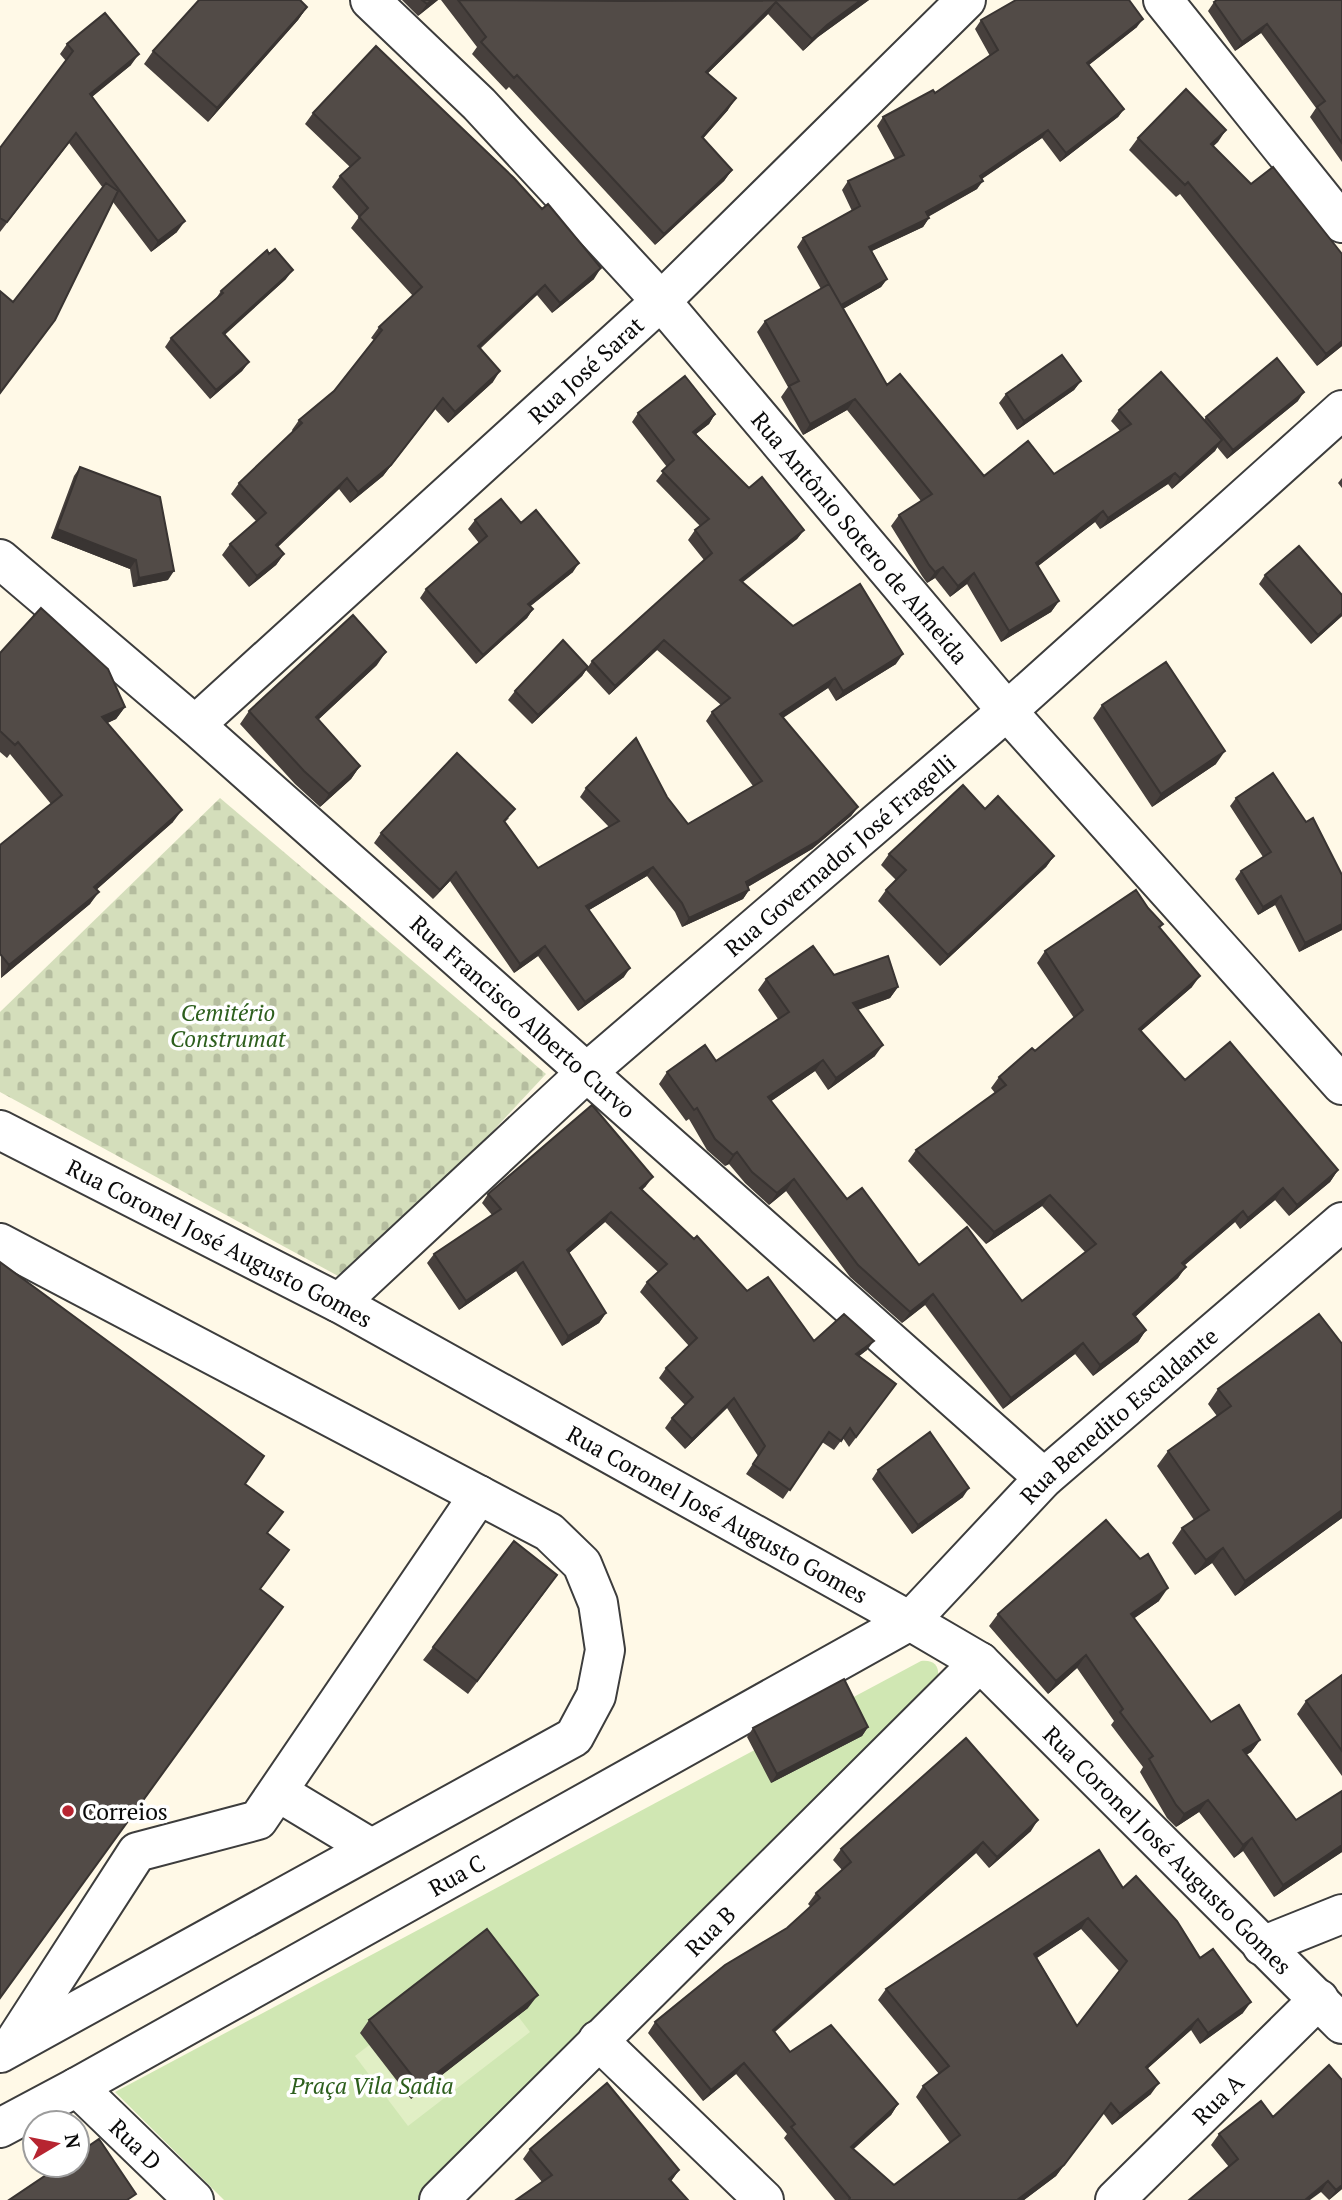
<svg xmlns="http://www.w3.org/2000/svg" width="1342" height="2200" font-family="'PT Serif',serif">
  <defs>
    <pattern id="cemetery-stones" width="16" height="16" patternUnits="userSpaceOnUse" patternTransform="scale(1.75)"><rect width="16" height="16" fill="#d4debb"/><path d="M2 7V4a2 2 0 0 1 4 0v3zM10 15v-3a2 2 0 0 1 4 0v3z" fill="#b5bd9f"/></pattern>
  </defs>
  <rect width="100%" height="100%" fill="#fff9e7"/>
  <path fill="#d0e7b3" d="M 921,1661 C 938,1659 941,1671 936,1684 L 419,2200 L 224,2200 L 115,2092 Z"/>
  <path fill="url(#cemetery-stones)" d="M 220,798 L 546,1074 L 351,1283 L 0,1092 L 0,1012 Z"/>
  <path fill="#e1efc5" d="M 477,1962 L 530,2032 L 408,2126 L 355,2056 Z"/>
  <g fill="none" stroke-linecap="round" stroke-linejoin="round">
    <g stroke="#3d3d3d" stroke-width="42">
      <g id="minor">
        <path id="s1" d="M 370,0 L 479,104 L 661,301 L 1007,711 L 1342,1085"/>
        <path d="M 1163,0 L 1342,223"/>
        <path id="s2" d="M 0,559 L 195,725 L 1044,1478"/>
        <path id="s3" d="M 195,725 L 661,301 L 966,0"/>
        <path id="s4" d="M 0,1130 L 339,1303 L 910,1621 L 980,1662 L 1342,2024"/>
        <path d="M 0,1243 L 549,1532 L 582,1564 L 598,1603 L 605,1650 L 596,1696 L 574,1737 L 0,2053"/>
        <path id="s5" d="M 339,1303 L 587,1072 L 1007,711 L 1342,410"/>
        <path d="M 278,1792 L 371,1848"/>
        <path d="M 1262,1946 L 1342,1914"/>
        <path d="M 598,2040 L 764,2200"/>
        <path d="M 13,2044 L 137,1852 L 258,1820 L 479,1495"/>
        <path id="s6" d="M 77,2087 L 194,2200"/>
        <path id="s7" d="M 0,2128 L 77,2087 L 910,1621 L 1044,1478 L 1342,1222"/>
        <path id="s8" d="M 439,2200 L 980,1662"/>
        <path id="s9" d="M 1115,2200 L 1319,1999"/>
      </g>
    </g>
    <use href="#minor" stroke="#fff" stroke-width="38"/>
  </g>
  <path fill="#47403d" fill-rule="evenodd" d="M 402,0 L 438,0 L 418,16 Z
    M 441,0 L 869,0 L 818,37 L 803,51 L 768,14 L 708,73 L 728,110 L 703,138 L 732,170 L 724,181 L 655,245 L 509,87 L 506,90 L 472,54 L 477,47 Z
    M 1342,0 L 1342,162 L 1310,117 L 1316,108 L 1261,33 L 1235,51 L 1208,11 L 1214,2 Z
    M 307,7 L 298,20 L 208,122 L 144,64 L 153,51 Z
    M 981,20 L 1137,27 L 1089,65 L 1124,109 L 1118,117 L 1060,162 L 1042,138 L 982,179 L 977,189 L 928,217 L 929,218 L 923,227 L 872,251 L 887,279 L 881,287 L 843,309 L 887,385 L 984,476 L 1054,474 L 1120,431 L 1111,421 L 1119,410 L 1204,420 L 1206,417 L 1298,401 L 1227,459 L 1217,447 L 1215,451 L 1172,489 L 1168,484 L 1100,529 L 1095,522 L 1038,566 L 1059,601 L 1051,612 L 1001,642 L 967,584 L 950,597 L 935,578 L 927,583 L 922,576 L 891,526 L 899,515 L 921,501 L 847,410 L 803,435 L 781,397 L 788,387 L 757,332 L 765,321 L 821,289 L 797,247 L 803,238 L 852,211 L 842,190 L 848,181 L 895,159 L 877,126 L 883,117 L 935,93 L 990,56 L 975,29 Z
    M 67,44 L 131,65 L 92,97 L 177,232 L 151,252 L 113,202 L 0,394 L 0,291 L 13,302 L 103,188 L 69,143 L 0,232 L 0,148 L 66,61 L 60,54 Z
    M 313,113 L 594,279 L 552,313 L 537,295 L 480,349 L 493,382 L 448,423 L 435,409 L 383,476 L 350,503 L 339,489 L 278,547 L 284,554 L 276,565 L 249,587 L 222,555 L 230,544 L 256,521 L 231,494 L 239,483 L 293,432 L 292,430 L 299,420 L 334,391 L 374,340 L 371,338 L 379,327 L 413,296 L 351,228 L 359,217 L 332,187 L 340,176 L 350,167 L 305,124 Z
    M 1226,130 L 1213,146 L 1251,184 L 1342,254 L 1342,346 L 1317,366 L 1180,194 L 1176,197 L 1129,150 L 1138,138 Z
    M 286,279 L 225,334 L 249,362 L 242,371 L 210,399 L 165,347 L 171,338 L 215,300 L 221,291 Z
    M 1081,381 L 1074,390 L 1017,430 L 999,403 L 1006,394 Z
    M 638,413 L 715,414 L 709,424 L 696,434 L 749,488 L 804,530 L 797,539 L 742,582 L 793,626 L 896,664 L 836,701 L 828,688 L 783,718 L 858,807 L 851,816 L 812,849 L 748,887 L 749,890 L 743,899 L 682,927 L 675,912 L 647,876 L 589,910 L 624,977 L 578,1011 L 538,956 L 514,973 L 450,881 L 433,899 L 374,843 L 381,833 L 509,818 L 505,822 L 538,868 L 609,827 L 580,797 L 586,788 L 667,797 L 688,824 L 753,786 L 706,721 L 712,712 L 721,705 L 657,650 L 609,695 L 586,670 L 592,661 L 704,560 L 688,540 L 695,530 L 700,526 L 656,481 L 667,467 L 632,422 Z
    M 80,467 L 168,580 L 133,587 L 130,569 L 51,538 L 74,476 Z
    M 1342,478 L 1342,488 L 1338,483 Z
    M 475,520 L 521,523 L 573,572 L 530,606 L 533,609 L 527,618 L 476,664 L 420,598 L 426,589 L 479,543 L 468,529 Z
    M 1265,575 L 1342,616 L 1311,644 L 1259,584 Z
    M 0,653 L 125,707 L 116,719 L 107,723 L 173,822 L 97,889 L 90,904 L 1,978 L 0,845 L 51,804 L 10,754 L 7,758 L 0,752 Z
    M 377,665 L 318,720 L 360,766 L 351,779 L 320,807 L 295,784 L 240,724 L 249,711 Z
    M 588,667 L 582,676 L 532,724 L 508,700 L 515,691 Z
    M 1102,705 L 1216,764 L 1152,807 L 1093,718 Z
    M 1236,798 L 1342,875 L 1342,930 L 1299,952 L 1275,905 L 1258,915 L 1235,879 L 1241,871 L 1263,857 L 1230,806 Z
    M 985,809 L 1054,856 L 1046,867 L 940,966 L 878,901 L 886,890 L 896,880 L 881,865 L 889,854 Z
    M 1148,908 L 1163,924 L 1160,928 L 1192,987 L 1141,1031 L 1185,1080 L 1338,1170 L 1330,1182 L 1289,1216 L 1275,1200 L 1240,1229 L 1235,1222 L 1185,1265 L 1178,1278 L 1135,1317 L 1146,1330 L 1138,1342 L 1093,1376 L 1075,1354 L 1003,1409 L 925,1305 L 902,1323 L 850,1277 L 786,1191 L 769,1205 L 745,1183 L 729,1164 L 725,1166 L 707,1150 L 689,1119 L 686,1121 L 659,1084 L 667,1072 L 716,1061 L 778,1019 L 758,990 L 766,979 L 834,975 L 898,987 L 890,998 L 858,1010 L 875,1056 L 828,1090 L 815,1071 L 771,1101 L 847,1199 L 919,1265 L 1022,1301 L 1085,1252 L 1042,1206 L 986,1244 L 908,1161 L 916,1150 L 995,1093 L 991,1088 L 999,1077 L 1035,1051 L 1074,1018 L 1037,963 L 1045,951 Z
    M 646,1186 L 642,1190 L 747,1291 L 814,1341 L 867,1350 L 859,1356 L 896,1384 L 849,1447 L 843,1438 L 834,1450 L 822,1442 L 783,1499 L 746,1474 L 758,1456 L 727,1408 L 685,1449 L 665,1428 L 672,1418 L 685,1405 L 659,1378 L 666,1368 L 689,1346 L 640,1292 L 647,1282 L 658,1272 L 605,1222 L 569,1253 L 606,1313 L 599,1323 L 562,1346 L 516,1271 L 459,1310 L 427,1263 L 434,1254 L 492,1215 L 482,1203 L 488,1194 Z
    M 1342,1344 L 1342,1518 L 1235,1596 L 1212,1563 L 1195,1575 L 1172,1543 L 1182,1528 L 1194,1520 L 1157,1466 L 1168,1451 L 1217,1416 L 1208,1404 L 1218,1389 Z
    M 878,1470 L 963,1497 L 912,1534 L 872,1479 Z
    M 1140,1559 L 1159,1601 L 1134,1618 L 1211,1722 L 1260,1740 L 1251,1752 L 1246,1755 L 1296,1820 L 1342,1852 L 1274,1897 L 1243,1851 L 1234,1858 L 1199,1812 L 1176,1827 L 1167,1818 L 1140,1772 L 1143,1767 L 1111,1725 L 1114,1721 L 1077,1668 L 1048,1694 L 989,1626 L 998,1614 Z
    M 548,1588 L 468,1694 L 423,1660 L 433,1647 Z
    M 1342,1675 L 1342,1776 L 1297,1714 L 1306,1701 Z
    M 868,1727 L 862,1736 L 771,1783 L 747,1737 L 753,1728 Z
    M 1031,1831 L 989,1868 L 976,1853 L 775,2032 L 790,2052 L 898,2104 L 891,2115 L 853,2149 L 894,2185 L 950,2143 L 916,2097 L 923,2086 L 939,2074 L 878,2000 L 886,1989 L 1123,1888 L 1200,1958 L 1243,2013 L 1200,2044 L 1191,2030 L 1147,2069 L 1151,2094 L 1112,2125 L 1103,2113 L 1056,2176 L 1024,2200 L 835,2200 L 784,2138 L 787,2134 L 736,2074 L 703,2101 L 648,2033 L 655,2022 L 787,1928 L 811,1907 L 808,1904 L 816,1893 L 842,1870 L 833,1860 L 841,1849 ZM 1081,1929 L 1119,1971 L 1077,2026 L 1037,1958 Z
    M 528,2008 L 411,2099 L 360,2033 L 369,2020 Z
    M 1342,2080 L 1342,2189 L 1329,2200 L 1321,2192 L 1229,2167 L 1211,2145 L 1219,2134 L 1273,2117 Z
    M 530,2149 L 679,2170 L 671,2181 L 542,2182 L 523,2159 Z"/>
  <path fill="#393432" d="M 432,0 L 438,0 L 418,16 L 427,4 Z
    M 861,0 L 869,0 L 818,37 L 803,51 L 812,39 L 827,25 Z
    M 776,2 L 768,14 L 698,83 L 706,72 Z
    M 307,7 L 298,20 L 208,122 L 217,108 Z
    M 1143,19 L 1137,27 L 1081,71 L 1087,63 Z
    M 1267,24 L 1261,33 L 1235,51 L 1242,42 Z
    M 139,54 L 131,65 L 83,104 L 90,94 Z
    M 736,98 L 728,110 L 694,149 L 702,137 Z
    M 1124,109 L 1118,117 L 1060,162 L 1066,153 Z
    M 1048,130 L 1042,138 L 974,184 L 980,176 Z
    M 1226,130 L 1218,142 L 1202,157 L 1211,144 Z
    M 732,170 L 724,181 L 655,245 L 664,234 Z
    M 983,181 L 977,189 L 920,221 L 926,212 Z
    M 929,218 L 923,227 L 863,255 L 869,247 Z
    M 185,221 L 177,232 L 151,252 L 158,241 Z
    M 601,268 L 594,279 L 552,313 L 560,303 Z
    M 293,270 L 286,279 L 217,342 L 223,333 Z
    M 887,279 L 881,287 L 834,314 L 841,305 Z
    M 545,285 L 537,295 L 470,357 L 478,346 Z
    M 1342,341 L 1342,346 L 1317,366 L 1326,354 Z
    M 249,362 L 242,371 L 210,399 L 216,390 Z
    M 500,371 L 493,382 L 448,423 L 455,412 Z
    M 1081,381 L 1074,390 L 1017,430 L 1024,421 Z
    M 1304,392 L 1298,401 L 1227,459 L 1233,450 Z
    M 443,398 L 383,476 L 350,503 L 358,492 Z
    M 855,399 L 847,410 L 803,435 L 810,424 Z
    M 715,414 L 709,424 L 687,441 L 693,432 Z
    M 1222,440 L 1215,451 L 1172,489 L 1180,478 Z
    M 1175,473 L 1168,484 L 1100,529 L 1108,518 Z
    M 347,478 L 339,489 L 268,556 L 276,545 Z
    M 1103,511 L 1095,522 L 1028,574 L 1036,563 Z
    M 57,529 L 136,560 L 130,569 L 51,538 Z
    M 804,530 L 797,539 L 733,590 L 740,580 Z
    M 284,554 L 276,565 L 249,587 L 257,576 Z
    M 579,563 L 573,572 L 522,613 L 528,604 Z
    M 943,567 L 935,578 L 927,583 L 935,572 Z
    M 174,571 L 168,580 L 133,587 L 139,578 Z
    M 974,573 L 967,584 L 950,597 L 958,586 Z
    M 1059,601 L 1051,612 L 1001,642 L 1009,631 Z
    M 533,609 L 527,618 L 476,664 L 483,655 Z
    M 1342,613 L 1342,616 L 1311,644 L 1318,635 Z
    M 664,640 L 657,650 L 609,695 L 615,686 Z
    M 386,652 L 377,665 L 306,731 L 316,717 Z
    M 903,654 L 896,664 L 836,701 L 843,691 Z
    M 588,667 L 582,676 L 532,724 L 538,715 Z
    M 835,678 L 828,688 L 773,724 L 780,714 Z
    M 125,707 L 116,719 L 93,730 L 102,717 Z
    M 1225,751 L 1216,764 L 1152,807 L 1161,794 Z
    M 360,766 L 351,779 L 320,807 L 329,794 Z
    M 858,807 L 851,816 L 812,849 L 739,892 L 746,882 Z
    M 182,810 L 173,822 L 86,899 L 94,887 Z
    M 1054,856 L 1046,867 L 940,966 L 948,955 Z
    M 653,867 L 647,876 L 579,916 L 586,906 Z
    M 456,872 L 450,881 L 433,899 L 440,890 Z
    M 749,890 L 743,899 L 682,927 L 689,918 Z
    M 99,892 L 90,904 L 1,978 L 9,965 Z
    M 1281,896 L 1275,905 L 1258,915 L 1263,907 Z
    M 1342,924 L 1342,930 L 1299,952 L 1305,943 Z
    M 545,946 L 538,956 L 514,973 L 520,964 Z
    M 630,968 L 624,977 L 578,1011 L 585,1002 Z
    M 1200,976 L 1192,987 L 1131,1040 L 1139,1029 Z
    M 898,987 L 890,998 L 845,1014 L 853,1003 Z
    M 883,1045 L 875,1056 L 828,1090 L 836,1078 Z
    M 823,1060 L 815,1071 L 760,1109 L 768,1097 Z
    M 737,1152 L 729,1164 L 725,1166 L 733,1155 Z
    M 1338,1170 L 1330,1182 L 1289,1216 L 1297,1205 Z
    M 653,1177 L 646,1186 L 633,1198 L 640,1188 Z
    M 794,1179 L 786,1191 L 769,1205 L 777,1193 Z
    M 1283,1188 L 1275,1200 L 1240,1229 L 1248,1218 Z
    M 1050,1195 L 1042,1206 L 986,1244 L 994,1232 Z
    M 1243,1211 L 1235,1222 L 1174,1274 L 1182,1263 Z
    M 611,1212 L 605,1222 L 561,1260 L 567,1250 Z
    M 523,1262 L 516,1271 L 459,1310 L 466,1301 Z
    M 1186,1267 L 1178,1278 L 1125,1326 L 1133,1314 Z
    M 933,1294 L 925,1305 L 902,1323 L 910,1312 Z
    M 606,1313 L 599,1323 L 562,1346 L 568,1336 Z
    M 1146,1330 L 1138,1342 L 1093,1376 L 1100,1365 Z
    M 874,1341 L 867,1350 L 849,1364 L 856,1354 Z
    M 1083,1343 L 1075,1354 L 1003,1409 L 1011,1398 Z
    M 734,1398 L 727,1408 L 685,1449 L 692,1439 Z
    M 969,1488 L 963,1497 L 912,1534 L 918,1525 Z
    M 1342,1510 L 1342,1518 L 1235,1596 L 1245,1581 Z
    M 1223,1548 L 1212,1563 L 1195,1575 L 1206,1560 Z
    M 1168,1588 L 1159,1601 L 1122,1627 L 1131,1614 Z
    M 1086,1655 L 1077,1668 L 1048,1694 L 1056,1681 Z
    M 868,1727 L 862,1736 L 771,1783 L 777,1774 Z
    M 1260,1740 L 1251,1752 L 1234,1762 L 1243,1750 Z
    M 1208,1800 L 1199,1812 L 1176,1827 L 1184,1814 Z
    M 1038,1820 L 1031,1831 L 989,1868 L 997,1857 Z
    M 1252,1838 L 1243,1851 L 1234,1858 L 1243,1845 Z
    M 983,1842 L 976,1853 L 765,2040 L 773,2030 Z
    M 1342,1845 L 1342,1852 L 1274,1897 L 1283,1885 Z
    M 1088,1918 L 1081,1929 L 1027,1964 L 1034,1954 Z
    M 538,1995 L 528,2008 L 411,2099 L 420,2086 Z
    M 1251,2002 L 1243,2013 L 1200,2044 L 1208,2033 Z
    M 1198,2019 L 1191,2030 L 1138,2077 L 1146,2067 Z
    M 744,2063 L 736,2074 L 703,2101 L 711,2090 Z
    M 1159,2083 L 1151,2094 L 1112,2125 L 1120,2114 Z
    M 898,2104 L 891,2115 L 844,2158 L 851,2147 Z
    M 1103,2113 L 1056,2176 L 1024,2200 L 1017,2200 Z
    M 679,2170 L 672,2180 L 661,2189 L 669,2179 Z
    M 1328,2181 L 1321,2192 L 1310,2200 L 1305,2200 Z
    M 1342,2185 L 1342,2189 L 1329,2200 L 1336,2190 Z"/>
  <path fill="#524b47" stroke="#393432" stroke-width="2" fill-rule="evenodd" d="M 199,0 L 300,0 L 307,7 L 217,108 L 153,51 Z
    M 422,0 L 432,0 L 427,4 Z
    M 458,0 L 625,1 L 861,0 L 827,25 L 812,39 L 776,2 L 706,72 L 736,98 L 702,137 L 732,170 L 664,234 L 517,75 L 514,78 L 481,42 L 486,37 Z
    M 1016,0 L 1129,0 L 1143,19 L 1087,63 L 1124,109 L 1066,153 L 1048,130 L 980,176 L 983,181 L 926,212 L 929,218 L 869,247 L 887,279 L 841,305 L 803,238 L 860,206 L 848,181 L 904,155 L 883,117 L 933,90 L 935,93 L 998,50 L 981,20 Z
    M 1217,0 L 1342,0 L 1342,143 L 1317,107 L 1325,101 L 1267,24 L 1242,42 L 1214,2 Z
    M 105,13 L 139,54 L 90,94 L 185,221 L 158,241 L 76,133 L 7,222 L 0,218 L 0,148 L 73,51 L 67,44 Z
    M 376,46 L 514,178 L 542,209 L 548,204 L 601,268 L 560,303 L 545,285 L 478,346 L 500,371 L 455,412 L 443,398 L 391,465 L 358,492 L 347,478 L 276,545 L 284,554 L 257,576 L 230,544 L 266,513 L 239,483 L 302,423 L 299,420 L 334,391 L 382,330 L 379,327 L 422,287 L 359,217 L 368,208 L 340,176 L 360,158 L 313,113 Z
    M 1186,89 L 1226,130 L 1211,144 L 1251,184 L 1273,167 L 1342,254 L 1342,341 L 1326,354 L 1188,182 L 1185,185 L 1138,138 Z
    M 106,183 L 118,191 L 55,320 L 0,393 L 0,291 L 13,302 Z
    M 275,249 L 293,270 L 223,333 L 249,362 L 216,390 L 171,338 L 223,293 L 221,291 L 267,250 L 269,254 Z
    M 829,284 L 887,385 L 900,374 L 984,476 L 1028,441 L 1054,474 L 1131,424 L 1119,410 L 1161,372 L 1222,440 L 1180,478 L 1175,473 L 1108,518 L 1103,511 L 1036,563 L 1059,601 L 1009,631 L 974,573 L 958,586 L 943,567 L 935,572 L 929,565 L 899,515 L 932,494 L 855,399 L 810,424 L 789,386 L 799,381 L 765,321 Z
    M 1062,355 L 1081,381 L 1024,421 L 1006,394 Z
    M 1277,358 L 1304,392 L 1233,450 L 1206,417 Z
    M 685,376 L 715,414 L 693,432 L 749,488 L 762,477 L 804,530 L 740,580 L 793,626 L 860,584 L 903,654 L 843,691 L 835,678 L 780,714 L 858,807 L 819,840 L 746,882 L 749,890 L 689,918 L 682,903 L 653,867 L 586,906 L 630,968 L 585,1002 L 545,946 L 520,964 L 456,872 L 440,890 L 381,833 L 457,753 L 515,809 L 504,821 L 538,868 L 619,821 L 586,788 L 636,738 L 667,797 L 688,824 L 762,781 L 712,712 L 730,698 L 664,640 L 615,686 L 592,661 L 712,553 L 695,530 L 709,519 L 662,471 L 674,460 L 638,413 Z
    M 80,467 L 160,497 L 174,571 L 139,578 L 136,560 L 57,529 Z
    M 501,499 L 521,523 L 536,510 L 579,563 L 528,604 L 533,609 L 483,655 L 426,589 L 487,536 L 475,520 Z
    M 1299,546 L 1342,595 L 1342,613 L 1318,635 L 1265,575 Z
    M 41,608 L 108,669 L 125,707 L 102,717 L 182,810 L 94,887 L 99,892 L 9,965 L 0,954 L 0,845 L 62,795 L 18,742 L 15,745 L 0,731 L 0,653 Z
    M 353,615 L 386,652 L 316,717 L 360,766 L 329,794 L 304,771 L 249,711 Z
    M 563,640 L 588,667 L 538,715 L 515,691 Z
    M 1166,662 L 1225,751 L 1161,794 L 1102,705 Z
    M 1273,773 L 1306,822 L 1313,818 L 1342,875 L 1342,924 L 1305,943 L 1281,896 L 1263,907 L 1241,871 L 1271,852 L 1236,798 Z
    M 963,785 L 985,809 L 998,796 L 1054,856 L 948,955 L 886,890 L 906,870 L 889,854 Z
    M 1136,890 L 1148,908 L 1163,924 L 1159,927 L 1200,976 L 1139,1029 L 1185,1080 L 1230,1042 L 1338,1170 L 1297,1205 L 1283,1188 L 1248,1218 L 1243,1211 L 1182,1263 L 1186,1267 L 1133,1314 L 1146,1330 L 1100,1365 L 1083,1343 L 1011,1398 L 933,1294 L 910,1312 L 858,1265 L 794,1179 L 777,1193 L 752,1172 L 737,1152 L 733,1155 L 715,1139 L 697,1108 L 694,1110 L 667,1072 L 705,1045 L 716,1061 L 789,1012 L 766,979 L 813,946 L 834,975 L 888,956 L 898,987 L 853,1003 L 883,1045 L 836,1078 L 823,1060 L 768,1097 L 847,1199 L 862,1188 L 919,1265 L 967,1227 L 1022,1301 L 1096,1244 L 1050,1195 L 994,1232 L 916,1150 L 1006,1085 L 999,1077 L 1032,1048 L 1035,1051 L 1083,1010 L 1045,951 Z
    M 592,1105 L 653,1177 L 640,1188 L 694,1239 L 697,1236 L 747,1291 L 768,1277 L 814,1341 L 844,1314 L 874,1341 L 856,1354 L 896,1384 L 856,1437 L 850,1428 L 841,1441 L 829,1432 L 790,1490 L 753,1464 L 765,1446 L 734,1398 L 692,1439 L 672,1418 L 693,1397 L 666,1368 L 697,1338 L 647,1282 L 667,1264 L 611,1212 L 567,1250 L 606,1313 L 568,1336 L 523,1262 L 466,1301 L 434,1254 L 501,1209 L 488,1194 Z
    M 0,1262 L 264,1456 L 245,1484 L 283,1512 L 267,1533 L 289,1550 L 260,1589 L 283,1607 L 0,1998 Z
    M 1319,1314 L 1342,1344 L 1342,1510 L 1245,1581 L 1223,1548 L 1206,1560 L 1182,1528 L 1209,1510 L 1168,1451 L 1231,1406 L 1218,1389 Z
    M 930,1432 L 969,1488 L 918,1525 L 878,1470 Z
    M 1106,1520 L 1140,1559 L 1148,1554 L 1168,1588 L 1131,1614 L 1211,1722 L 1239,1705 L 1260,1740 L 1243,1750 L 1296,1820 L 1342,1791 L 1342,1845 L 1283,1885 L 1252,1838 L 1243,1845 L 1208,1800 L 1184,1814 L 1176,1805 L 1149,1759 L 1153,1756 L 1120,1712 L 1123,1709 L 1086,1655 L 1056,1681 L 998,1614 Z
    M 514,1541 L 557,1575 L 477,1681 L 433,1647 Z
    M 1342,1675 L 1342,1751 L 1306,1701 Z
    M 844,1679 L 868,1727 L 777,1774 L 753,1728 Z
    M 966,1738 L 1038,1820 L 997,1857 L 983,1842 L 773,2030 L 790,2052 L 831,2025 L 898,2104 L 851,2147 L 894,2185 L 960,2135 L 923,2086 L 949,2066 L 886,1989 L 1099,1850 L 1123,1888 L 1136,1876 L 1177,1921 L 1200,1958 L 1213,1949 L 1251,2002 L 1208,2033 L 1198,2019 L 1146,2067 L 1159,2083 L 1120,2114 L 1111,2103 L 1064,2165 L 1017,2200 L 849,2200 L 850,2198 L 791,2127 L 795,2124 L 744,2063 L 711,2090 L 655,2022 L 725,1965 L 787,1928 L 820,1898 L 816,1893 L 851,1862 L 841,1849 ZM 1088,1918 L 1127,1961 L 1077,2026 L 1034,1954 Z
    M 487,1929 L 538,1995 L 420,2086 L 369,2020 Z
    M 1329,2065 L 1342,2080 L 1342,2185 L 1336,2190 L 1328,2181 L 1305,2200 L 1189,2200 L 1238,2159 L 1219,2134 L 1261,2101 L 1273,2117 Z
    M 607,2083 L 679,2170 L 669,2179 L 688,2200 L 516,2200 L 552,2175 L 530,2149 Z
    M 99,2139 L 136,2194 L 127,2200 L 9,2200 L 61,2165 L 77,2165 L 77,2154 Z"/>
  <circle fill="#b72531" stroke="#fff" stroke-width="2.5" cx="68" cy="1811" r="7"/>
  <g text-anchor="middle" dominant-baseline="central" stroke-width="7" stroke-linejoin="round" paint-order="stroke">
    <g font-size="23" fill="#0a0a0a" stroke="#fff">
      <text stroke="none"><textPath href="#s3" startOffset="528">Rua José Sarat</textPath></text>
      <text stroke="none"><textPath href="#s1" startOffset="728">Rua Antônio Sotero de Almeida</textPath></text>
      <text stroke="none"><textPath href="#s5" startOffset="672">Rua Governador José Fragelli</textPath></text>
      <text stroke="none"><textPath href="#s2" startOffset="695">Rua Francisco Alberto Curvo</textPath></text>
      <text stroke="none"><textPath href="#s4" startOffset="247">Rua Coronel José Augusto Gomes</textPath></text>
      <text stroke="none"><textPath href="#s7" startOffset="1335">Rua Benedito Escaldante</textPath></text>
      <text stroke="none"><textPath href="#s4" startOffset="814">Rua Coronel José Augusto Gomes</textPath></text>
      <text stroke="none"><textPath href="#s4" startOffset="1381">Rua Coronel José Augusto Gomes</textPath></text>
      <text stroke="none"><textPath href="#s7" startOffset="522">Rua C</textPath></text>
      <text stroke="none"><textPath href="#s8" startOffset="382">Rua B</textPath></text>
      <text stroke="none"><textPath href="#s9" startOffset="144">Rua A</textPath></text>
      <text stroke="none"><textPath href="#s6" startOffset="82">Rua D</textPath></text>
    </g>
    <g font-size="23" font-style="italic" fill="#2d5f1d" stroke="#fff">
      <text x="228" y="1012">Cemitério<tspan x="228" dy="26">Construmat</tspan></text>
      <text x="372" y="2085">Praça Vila Sadia</text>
    </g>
    <g font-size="23" fill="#0a0a0a" stroke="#fff" text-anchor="start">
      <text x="82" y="1811">Correios</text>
    </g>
  </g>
  <g transform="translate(56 2144) rotate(80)"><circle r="33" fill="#ffffff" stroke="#9d9d9d" stroke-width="2"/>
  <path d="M0-5L12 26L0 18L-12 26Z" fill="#b72531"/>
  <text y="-10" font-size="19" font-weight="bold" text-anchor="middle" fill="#0a0a0a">N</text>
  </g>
</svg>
